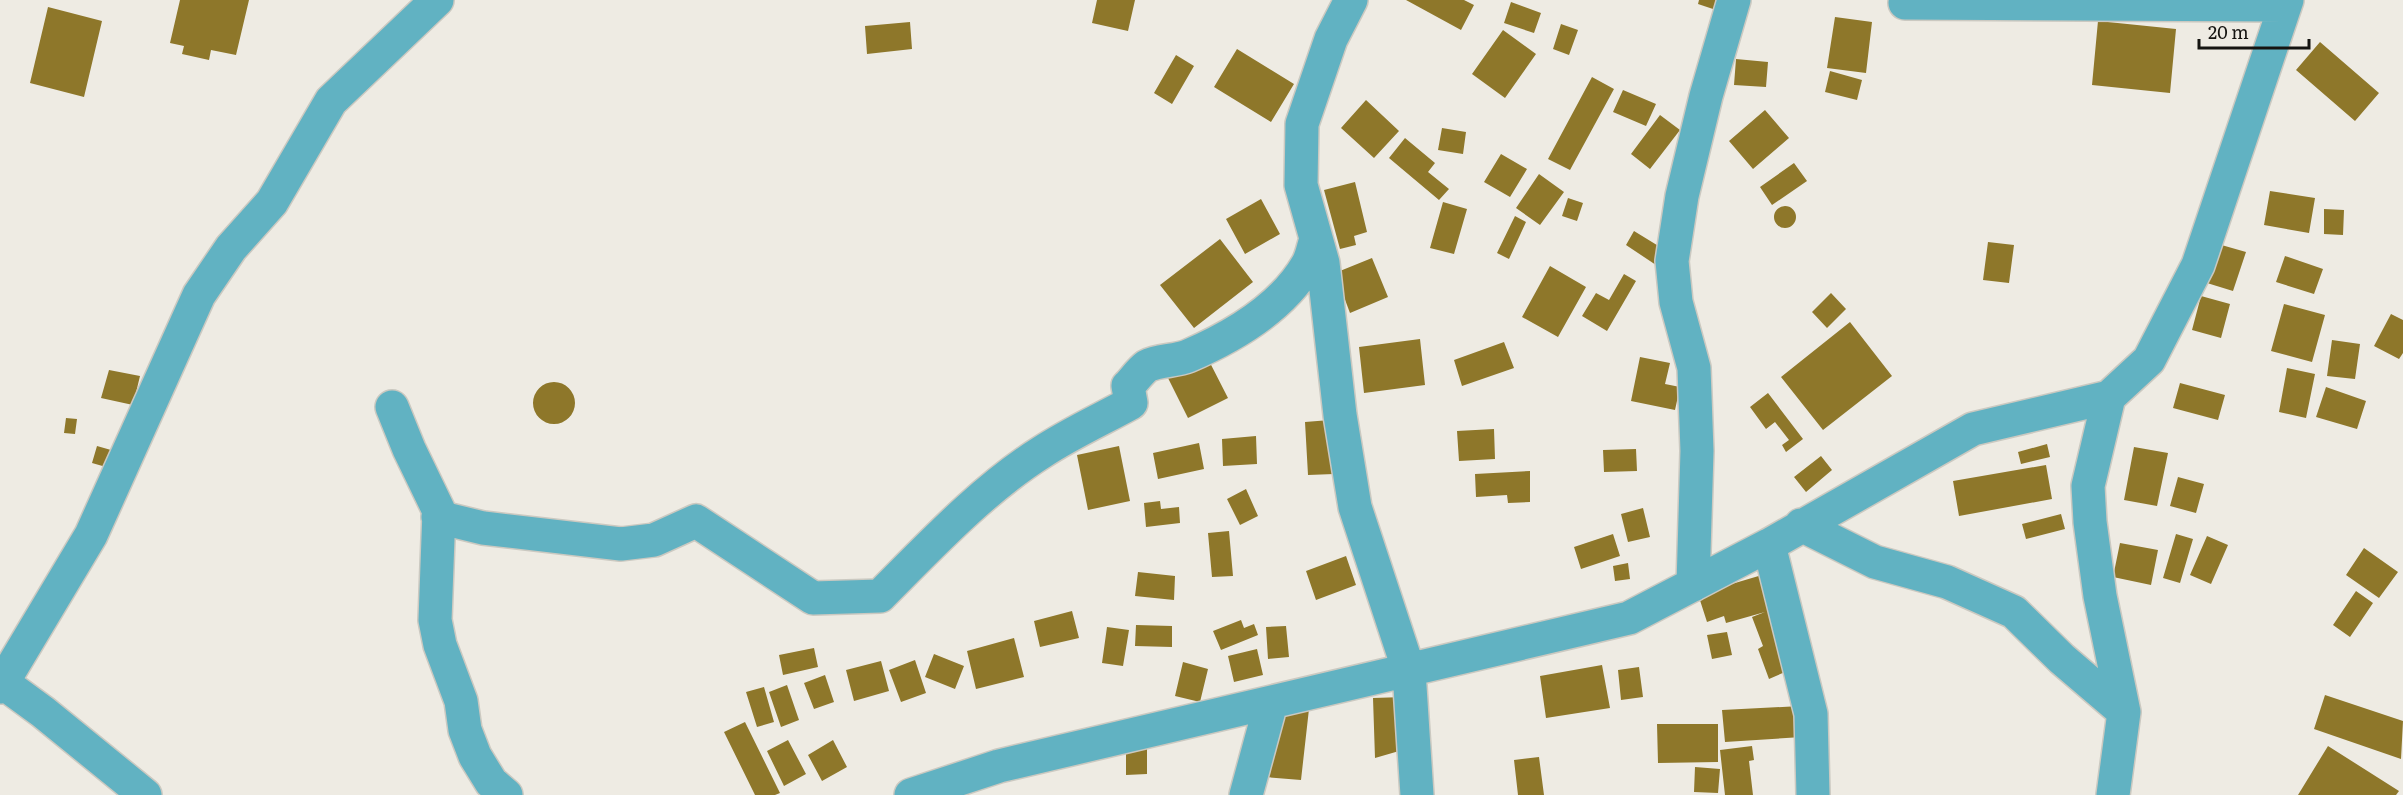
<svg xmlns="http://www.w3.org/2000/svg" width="2403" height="795" font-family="Literata,serif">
  <rect width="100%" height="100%" fill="#eeebe3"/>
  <path fill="#8e772a" d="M 180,0 L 249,0 L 236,55 L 211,50 L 209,60 L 182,54 L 184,46 L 170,43 Z
    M 1097,0 L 1135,0 L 1128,31 L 1092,23 Z
    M 1406,0 L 1464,0 L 1474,5 L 1461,30 Z
    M 1699,0 L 1719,0 L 1716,10 L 1698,4 Z
    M 1511,2 L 1541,13 L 1534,33 L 1504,23 Z
    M 48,7 L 102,21 L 84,97 L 30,83 Z
    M 1835,17 L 1872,22 L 1866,73 L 1827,68 Z
    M 2098,21 L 2176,29 L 2170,93 L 2092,85 Z
    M 910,22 L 912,49 L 867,54 L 865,26 Z
    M 1561,24 L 1578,30 L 1569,55 L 1553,49 Z
    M 1503,30 L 1536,54 L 1505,98 L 1472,74 Z
    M 2320,42 L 2379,93 L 2355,121 L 2296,70 Z
    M 1237,49 L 1294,84 L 1271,122 L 1214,87 Z
    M 1176,55 L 1194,66 L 1172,104 L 1154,93 Z
    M 1736,59 L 1768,62 L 1766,87 L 1734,85 Z
    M 1830,71 L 1862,80 L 1857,100 L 1825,92 Z
    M 1592,77 L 1614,89 L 1570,170 L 1548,159 Z
    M 1623,90 L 1656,104 L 1646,126 L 1613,112 Z
    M 1366,100 L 1399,131 L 1374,158 L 1341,128 Z
    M 1765,110 L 1789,138 L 1753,169 L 1729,141 Z
    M 1660,115 L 1680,130 L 1650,169 L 1631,154 Z
    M 1442,128 L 1466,132 L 1463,154 L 1438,150 Z
    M 1405,138 L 1435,163 L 1428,172 L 1449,189 L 1439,200 L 1389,158 Z
    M 1501,154 L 1527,169 L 1510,197 L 1484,182 Z
    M 1794,163 L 1807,181 L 1772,205 L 1760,187 Z
    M 1539,174 L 1564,192 L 1540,225 L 1516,208 Z
    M 1355,182 L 1367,232 L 1354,236 L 1356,245 L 1340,249 L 1324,190 Z
    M 2270,191 L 2315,198 L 2309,233 L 2264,225 Z
    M 1568,198 L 1583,203 L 1577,221 L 1562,216 Z
    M 1261,199 L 1280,234 L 1245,254 L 1226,219 Z
    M 1443,202 L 1467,209 L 1454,254 L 1430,248 Z
    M1774 217a11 11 0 1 1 22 0a11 11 0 1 1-22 0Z
    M 2324,209 L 2344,210 L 2343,235 L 2324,234 Z
    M 1515,216 L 1526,222 L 1509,259 L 1497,253 Z
    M 1634,231 L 1665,250 L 1656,265 L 1626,245 Z
    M 1220,239 L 1253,282 L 1194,328 L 1160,285 Z
    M 1988,242 L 2014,245 L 2009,283 L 1983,280 Z
    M 2218,244 L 2246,252 L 2233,291 L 2207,283 Z
    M 2285,256 L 2323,269 L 2314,294 L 2276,282 Z
    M 1372,258 L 1388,297 L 1350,313 L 1335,273 Z
    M 1550,266 L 1586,287 L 1558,337 L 1522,317 Z
    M 1624,274 L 1636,281 L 1607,331 L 1582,316 L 1596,293 L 1609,300 Z
    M 1831,293 L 1846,309 L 1827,328 L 1812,312 Z
    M 2201,296 L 2230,304 L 2221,338 L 2192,330 Z
    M 2284,304 L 2325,315 L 2312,362 L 2271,351 Z
    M 2391,314 L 2403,320 L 2403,353 L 2399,359 L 2374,346 Z
    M 1850,322 L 1892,376 L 1823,430 L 1781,377 Z
    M 1420,339 L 1425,385 L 1364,393 L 1359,347 Z
    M 2332,340 L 2360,344 L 2355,379 L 2327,376 Z
    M 1504,342 L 1514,368 L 1462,386 L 1454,360 Z
    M 1206,355 L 1228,398 L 1188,418 L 1167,376 Z
    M 1640,357 L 1670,363 L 1665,384 L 1680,387 L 1675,410 L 1631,401 Z
    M 2287,368 L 2315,374 L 2306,418 L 2279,412 Z
    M 109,370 L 140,376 L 133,405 L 101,398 Z
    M533 403a21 21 0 1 1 42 0a21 21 0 1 1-42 0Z
    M 2180,383 L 2225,395 L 2218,420 L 2173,408 Z
    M 2326,387 L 2366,401 L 2357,429 L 2316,417 Z
    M 1768,393 L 1803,439 L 1786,452 L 1782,445 L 1789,440 L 1775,422 L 1766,429 L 1750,407 Z
    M 66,418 L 77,419 L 75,434 L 64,433 Z
    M 1330,420 L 1334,474 L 1308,475 L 1305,422 Z
    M 1494,429 L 1495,459 L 1459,461 L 1457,431 Z
    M 1256,436 L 1257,464 L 1223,466 L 1222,439 Z
    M 1199,443 L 1204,469 L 1158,479 L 1153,453 Z
    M 2047,444 L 2050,457 L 2021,464 L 2018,452 Z
    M 97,446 L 118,452 L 113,469 L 92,463 Z
    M 1119,446 L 1130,501 L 1088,510 L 1077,455 Z
    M 2134,447 L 2168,453 L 2157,506 L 2124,500 Z
    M 1636,449 L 1637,471 L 1604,472 L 1603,450 Z
    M 1821,456 L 1832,470 L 1806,492 L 1794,477 Z
    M 2046,465 L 2052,499 L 1959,516 L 1953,481 Z
    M 1530,471 L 1530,502 L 1508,503 L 1507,495 L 1476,497 L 1475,474 Z
    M 2178,477 L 2204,484 L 2196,513 L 2170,506 Z
    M 1246,489 L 1258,516 L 1240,525 L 1227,499 Z
    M 1160,501 L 1161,509 L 1179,507 L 1180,523 L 1146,527 L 1144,503 Z
    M 1643,508 L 1650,537 L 1628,542 L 1621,514 Z
    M 2061,514 L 2065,529 L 2026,539 L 2022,524 Z
    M 1229,531 L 1233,576 L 1212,577 L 1208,533 Z
    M 1613,534 L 1620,556 L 1581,569 L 1574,547 Z
    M 2176,534 L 2193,539 L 2180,583 L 2163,578 Z
    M 2207,536 L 2228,545 L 2211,584 L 2190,575 Z
    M 2120,543 L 2158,550 L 2151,585 L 2113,577 Z
    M 2364,548 L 2398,572 L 2379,598 L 2346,575 Z
    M 1346,556 L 1356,585 L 1316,600 L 1306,571 Z
    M 1628,563 L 1630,579 L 1615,581 L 1613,566 Z
    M 1138,572 L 1175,576 L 1174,600 L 1135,596 Z
    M 1762,575 L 1792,669 L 1769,679 L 1758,649 L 1763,646 L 1752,617 L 1765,612 L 1726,623 L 1724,616 L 1707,622 L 1698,594 Z
    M 2356,591 L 2373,603 L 2350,637 L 2333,625 Z
    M 1072,611 L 1079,638 L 1040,647 L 1034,621 Z
    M 1241,620 L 1244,628 L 1254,624 L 1258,635 L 1221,650 L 1213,631 Z
    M 1136,625 L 1172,626 L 1172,647 L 1135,646 Z
    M 1286,626 L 1289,657 L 1268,659 L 1266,627 Z
    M 1107,627 L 1129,630 L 1123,666 L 1102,663 Z
    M 1727,632 L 1732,655 L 1712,659 L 1707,635 Z
    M 1014,638 L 1024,677 L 976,689 L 967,651 Z
    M 814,648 L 818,667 L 783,675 L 779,655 Z
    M 1257,649 L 1263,675 L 1234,682 L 1228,656 Z
    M 934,654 L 964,666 L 955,689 L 925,677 Z
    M 915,660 L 926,693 L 901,702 L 889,670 Z
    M 881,661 L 889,691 L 854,701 L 846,670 Z
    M 1183,662 L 1208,669 L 1200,702 L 1175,696 Z
    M 1602,665 L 1610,708 L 1546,718 L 1540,676 Z
    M 1639,667 L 1643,697 L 1621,700 L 1618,670 Z
    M 825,675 L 834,702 L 814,709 L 804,683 Z
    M 787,685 L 799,720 L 781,727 L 769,692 Z
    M 764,687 L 774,722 L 757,727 L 746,692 Z
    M 2325,695 L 2403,721 L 2401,759 L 2314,729 Z
    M 1404,697 L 1406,749 L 1375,758 L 1373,698 Z
    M 1273,705 L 1309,709 L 1301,780 L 1265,777 Z
    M 1800,706 L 1802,737 L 1725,742 L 1722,710 Z
    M 745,722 L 780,793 L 775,795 L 755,795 L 724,732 Z
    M 1657,724 L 1718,724 L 1718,762 L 1658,763 Z
    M 1147,739 L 1147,774 L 1126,775 L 1126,740 Z
    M 788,740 L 806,774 L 784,786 L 767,751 Z
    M 833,740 L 847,767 L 822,781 L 808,755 Z
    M 1752,746 L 1754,760 L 1749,761 L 1753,795 L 1725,795 L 1720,750 Z
    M 2328,746 L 2399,791 L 2396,795 L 2298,795 Z
    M 1539,757 L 1544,795 L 1518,795 L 1514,760 Z
    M 1695,767 L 1720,769 L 1718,793 L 1694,792 Z"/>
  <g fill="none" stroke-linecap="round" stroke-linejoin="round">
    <g stroke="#cbc9c1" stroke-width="36">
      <path id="minor" d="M 1351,0 L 1331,39 L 1302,124 L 1301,185 L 1323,263 L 1340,415 L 1355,507 L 1409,671 L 1417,795
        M 1905,3 L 2285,5
        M 392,407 L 409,449 L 439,511 L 435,620 L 440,645 L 461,701 L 465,730 L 475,756 L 491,782 L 506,795
        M 438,517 L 483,528 L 621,544 L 654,540 L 696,521 L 813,598 L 880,596 C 930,546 983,489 1042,452 C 1071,433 1102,419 1131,403 L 1128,386 C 1134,380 1140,371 1147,366 C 1158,360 1176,361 1188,356 C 1232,337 1282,308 1307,265 C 1312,257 1313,247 1316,239
        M 1801,525 L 1875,562 L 1947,582 L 2014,612 L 2062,659 L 2124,712
        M 1769,545 L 1811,714 L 1813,795
        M 1693,585 L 1697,451 L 1694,368 L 1676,302 L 1672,261 L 1682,196 L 1706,96 L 1734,0
        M 2,682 L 43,712 L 145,795
        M 0,687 L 91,535 L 199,295 L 231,248 L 272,202 L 331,101 L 437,0
        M 911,795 L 999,766 L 1629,618 L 1769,545 L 1973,429 L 2109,397
        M 1246,795 L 1271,703
        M 2113,795 L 2124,712 L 2100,596 L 2090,522 L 2088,486 L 2109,397 L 2149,360 L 2198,265 L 2287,0"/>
    </g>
    <use href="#minor" stroke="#61b2c2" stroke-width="33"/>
  </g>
  <path d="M2199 39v9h110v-9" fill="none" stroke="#151411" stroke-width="3"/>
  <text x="2208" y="39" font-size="18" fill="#151411" stroke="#eeebe3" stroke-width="4.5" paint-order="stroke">20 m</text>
</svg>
